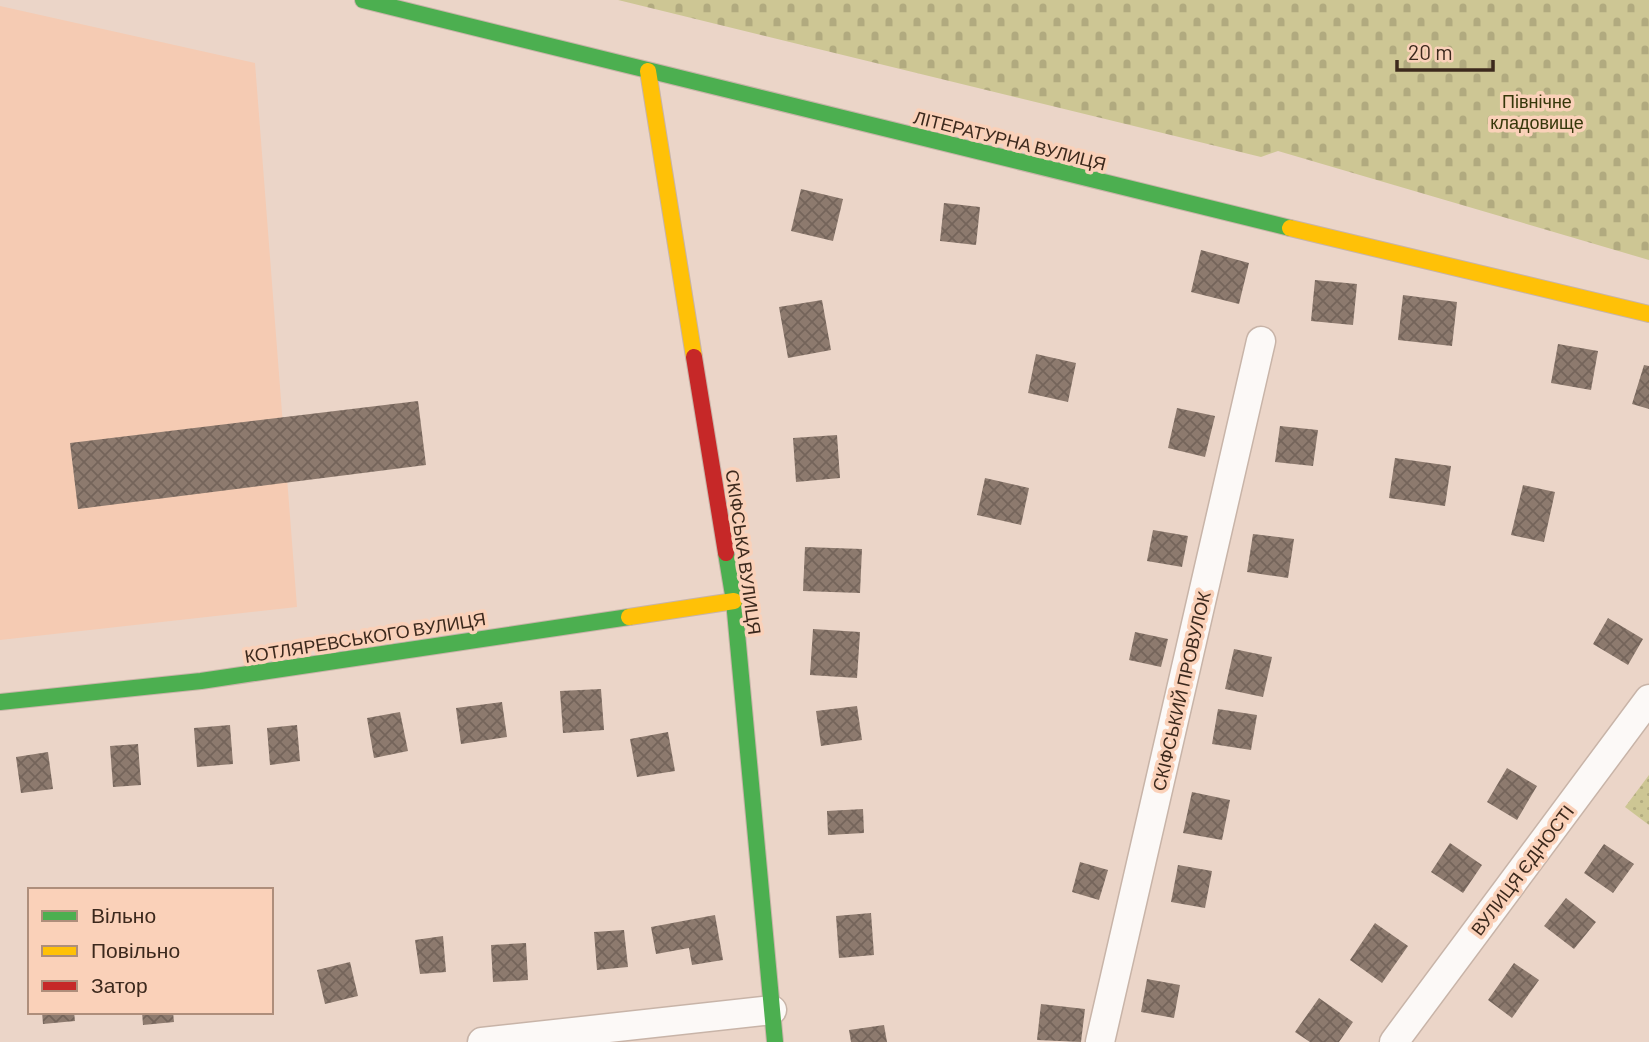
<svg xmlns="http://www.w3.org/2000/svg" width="1649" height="1042" font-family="Barlow,sans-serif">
  <defs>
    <pattern id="grass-dots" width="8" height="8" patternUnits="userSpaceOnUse" patternTransform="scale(1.75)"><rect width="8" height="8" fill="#cdc694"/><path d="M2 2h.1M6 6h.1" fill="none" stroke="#b1aa7f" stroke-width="1.8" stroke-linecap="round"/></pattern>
    <pattern id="cemetery-stones" width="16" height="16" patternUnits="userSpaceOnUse" patternTransform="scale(1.75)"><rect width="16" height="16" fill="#cdc694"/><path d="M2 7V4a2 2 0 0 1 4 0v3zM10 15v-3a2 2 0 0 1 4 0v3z" fill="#b1aa7f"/></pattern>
    <pattern id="building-cross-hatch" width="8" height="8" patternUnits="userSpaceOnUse" patternTransform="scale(1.75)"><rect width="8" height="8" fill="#8d7a6e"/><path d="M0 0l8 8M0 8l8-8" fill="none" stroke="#74645a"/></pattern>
  </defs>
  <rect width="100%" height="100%" fill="#ebd5c8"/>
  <path fill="#f5cbb3" d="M 0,6 L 255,63 L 297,607 L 0,640 Z"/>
  <path fill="url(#grass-dots)" d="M 1649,775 L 1649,825 L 1625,807 Z"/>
  <path fill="url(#cemetery-stones)" d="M 618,0 L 1649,0 L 1649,260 L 1278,151 L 1261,157 Z"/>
  <path fill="url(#building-cross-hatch)" d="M 801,189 L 843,199 L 833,241 L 791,231 Z
    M 944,203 L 980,207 L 976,245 L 940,241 Z
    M 1201,250 L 1249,263 L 1239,304 L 1191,292 Z
    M 1315,280 L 1357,284 L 1353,325 L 1311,321 Z
    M 1403,295 L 1457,302 L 1452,346 L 1398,340 Z
    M 822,300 L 831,350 L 788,358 L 779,307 Z
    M 1558,344 L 1598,351 L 1591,390 L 1551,383 Z
    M 1036,354 L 1076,363 L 1068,402 L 1028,393 Z
    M 1644,365 L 1649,366 L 1649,409 L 1632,404 Z
    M 418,401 L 426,465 L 78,509 L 70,443 Z
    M 1177,408 L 1215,416 L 1205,457 L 1168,448 Z
    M 1280,426 L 1318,430 L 1313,466 L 1275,462 Z
    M 837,435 L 840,478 L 796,482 L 793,438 Z
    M 1395,458 L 1451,466 L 1445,506 L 1389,498 Z
    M 985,478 L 1029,488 L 1021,525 L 977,515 Z
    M 1523,485 L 1555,492 L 1544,542 L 1511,535 Z
    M 1153,530 L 1188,536 L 1182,567 L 1147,561 Z
    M 1253,534 L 1294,539 L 1288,578 L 1247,572 Z
    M 805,547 L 862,549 L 860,593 L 803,591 Z
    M 1608,618 L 1643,639 L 1628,665 L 1593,644 Z
    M 813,629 L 860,632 L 857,678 L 810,675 Z
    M 1135,632 L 1168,639 L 1161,667 L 1129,660 Z
    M 1234,649 L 1272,657 L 1263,697 L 1225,689 Z
    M 601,689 L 604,730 L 563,733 L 560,691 Z
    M 502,702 L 507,737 L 461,744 L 456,708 Z
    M 857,706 L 862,740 L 821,746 L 816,711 Z
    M 1218,709 L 1257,715 L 1251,750 L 1212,744 Z
    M 400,712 L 408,751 L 374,758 L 367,718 Z
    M 230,725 L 233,764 L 197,767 L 194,728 Z
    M 297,725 L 300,761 L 270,765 L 267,728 Z
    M 668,732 L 675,771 L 637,777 L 630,739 Z
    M 138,744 L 141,785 L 113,787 L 110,746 Z
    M 48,752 L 53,789 L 21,793 L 16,757 Z
    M 1507,768 L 1537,786 L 1517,820 L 1487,802 Z
    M 1192,792 L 1230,800 L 1222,840 L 1183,833 Z
    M 863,809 L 864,833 L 828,835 L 827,811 Z
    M 1450,843 L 1482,865 L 1463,893 L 1431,872 Z
    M 1604,844 L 1634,864 L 1613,893 L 1584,873 Z
    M 1080,862 L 1108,870 L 1099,900 L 1072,892 Z
    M 1178,865 L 1212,871 L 1205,908 L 1171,902 Z
    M 1566,898 L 1596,922 L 1574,949 L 1544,926 Z
    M 871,913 L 874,955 L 839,958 L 836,916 Z
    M 715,915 L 723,960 L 692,965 L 689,948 L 656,954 L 651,927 Z
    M 1375,923 L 1408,946 L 1382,983 L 1350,960 Z
    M 624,930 L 628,967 L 597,970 L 594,932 Z
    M 443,936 L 446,972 L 420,974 L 415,940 Z
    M 526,943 L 528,980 L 493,982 L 491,945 Z
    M 350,962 L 358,996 L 325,1004 L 317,970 Z
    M 1514,963 L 1539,980 L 1512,1018 L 1488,1000 Z
    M 1147,979 L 1180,985 L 1174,1018 L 1141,1012 Z
    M 1319,998 L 1353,1022 L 1339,1042 L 1310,1042 L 1295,1032 Z
    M 1041,1004 L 1085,1009 L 1081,1042 L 1037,1040 Z
    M 42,1012 L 74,1012 L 75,1021 L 43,1024 Z
    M 142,1012 L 173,1012 L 174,1022 L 143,1025 Z
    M 884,1025 L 887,1042 L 851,1042 L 849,1030 Z"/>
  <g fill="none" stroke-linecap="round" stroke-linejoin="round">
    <g stroke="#c8b4a8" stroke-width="31">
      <path id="street" d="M 482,1042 L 772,1010
        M 1100,1042 L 1261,341
        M 1394,1042 L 1649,699"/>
    </g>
    <g stroke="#c8b4a8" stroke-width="18">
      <path id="fast" d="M 363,0 L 1290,228
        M 726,553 L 734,601 L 775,1042
        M 0,702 L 201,681 L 629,617"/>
    </g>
    <g stroke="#c8b4a8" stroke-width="18">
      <path id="slow" d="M 648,71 L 694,357
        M 1290,228 L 1649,314
        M 629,617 L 734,601"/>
    </g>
    <g stroke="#c8b4a8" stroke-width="18">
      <path id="jam" d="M 694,357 L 726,553"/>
    </g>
    <use href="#street" stroke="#fcf9f7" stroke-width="28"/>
    <use href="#fast" stroke="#4caf50" stroke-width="16"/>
    <use href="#slow" stroke="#ffc107" stroke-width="16"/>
    <use href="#jam" stroke="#c62828" stroke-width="16"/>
  </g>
  <g text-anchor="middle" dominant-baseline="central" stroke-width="7" stroke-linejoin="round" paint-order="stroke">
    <g font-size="18" fill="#36370a" stroke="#fad1b9">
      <text x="1537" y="101">Північне<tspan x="1537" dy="21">кладовище</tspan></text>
    </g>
    <g font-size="18" fill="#3c291d" stroke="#fad1b9">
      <text transform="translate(1010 140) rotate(14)">ЛІТЕРАТУРНА ВУЛИЦЯ</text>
      <text transform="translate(744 552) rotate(82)">СКІФСЬКА ВУЛИЦЯ</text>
      <text transform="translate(365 637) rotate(-9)">КОТЛЯРЕВСЬКОГО ВУЛИЦЯ</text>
      <text transform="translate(1181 691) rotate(-77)">СКІФСЬКИЙ ПРОВУЛОК</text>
      <text transform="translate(1522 870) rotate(-53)">ВУЛИЦЯ ЄДНОСТІ</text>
    </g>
  </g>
  <rect x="28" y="888" width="245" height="126" fill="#fad1b9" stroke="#ae8e7b" stroke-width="2"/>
  <rect x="42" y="911" width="35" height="10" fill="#4caf50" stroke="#ae8e7b" stroke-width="2"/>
  <text x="91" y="923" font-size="21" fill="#3c291d">Вільно</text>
  <rect x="42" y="946" width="35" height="10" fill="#ffc107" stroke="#ae8e7b" stroke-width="2"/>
  <text x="91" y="958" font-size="21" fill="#3c291d">Повільно</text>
  <rect x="42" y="981" width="35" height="10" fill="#c62828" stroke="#ae8e7b" stroke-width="2"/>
  <text x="91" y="993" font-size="21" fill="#3c291d">Затор</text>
  <path d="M1397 60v10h96v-10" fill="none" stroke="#3c291d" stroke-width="3.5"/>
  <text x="1408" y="60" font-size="21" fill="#3c291d" stroke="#fad1b9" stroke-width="5" paint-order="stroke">20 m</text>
</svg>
